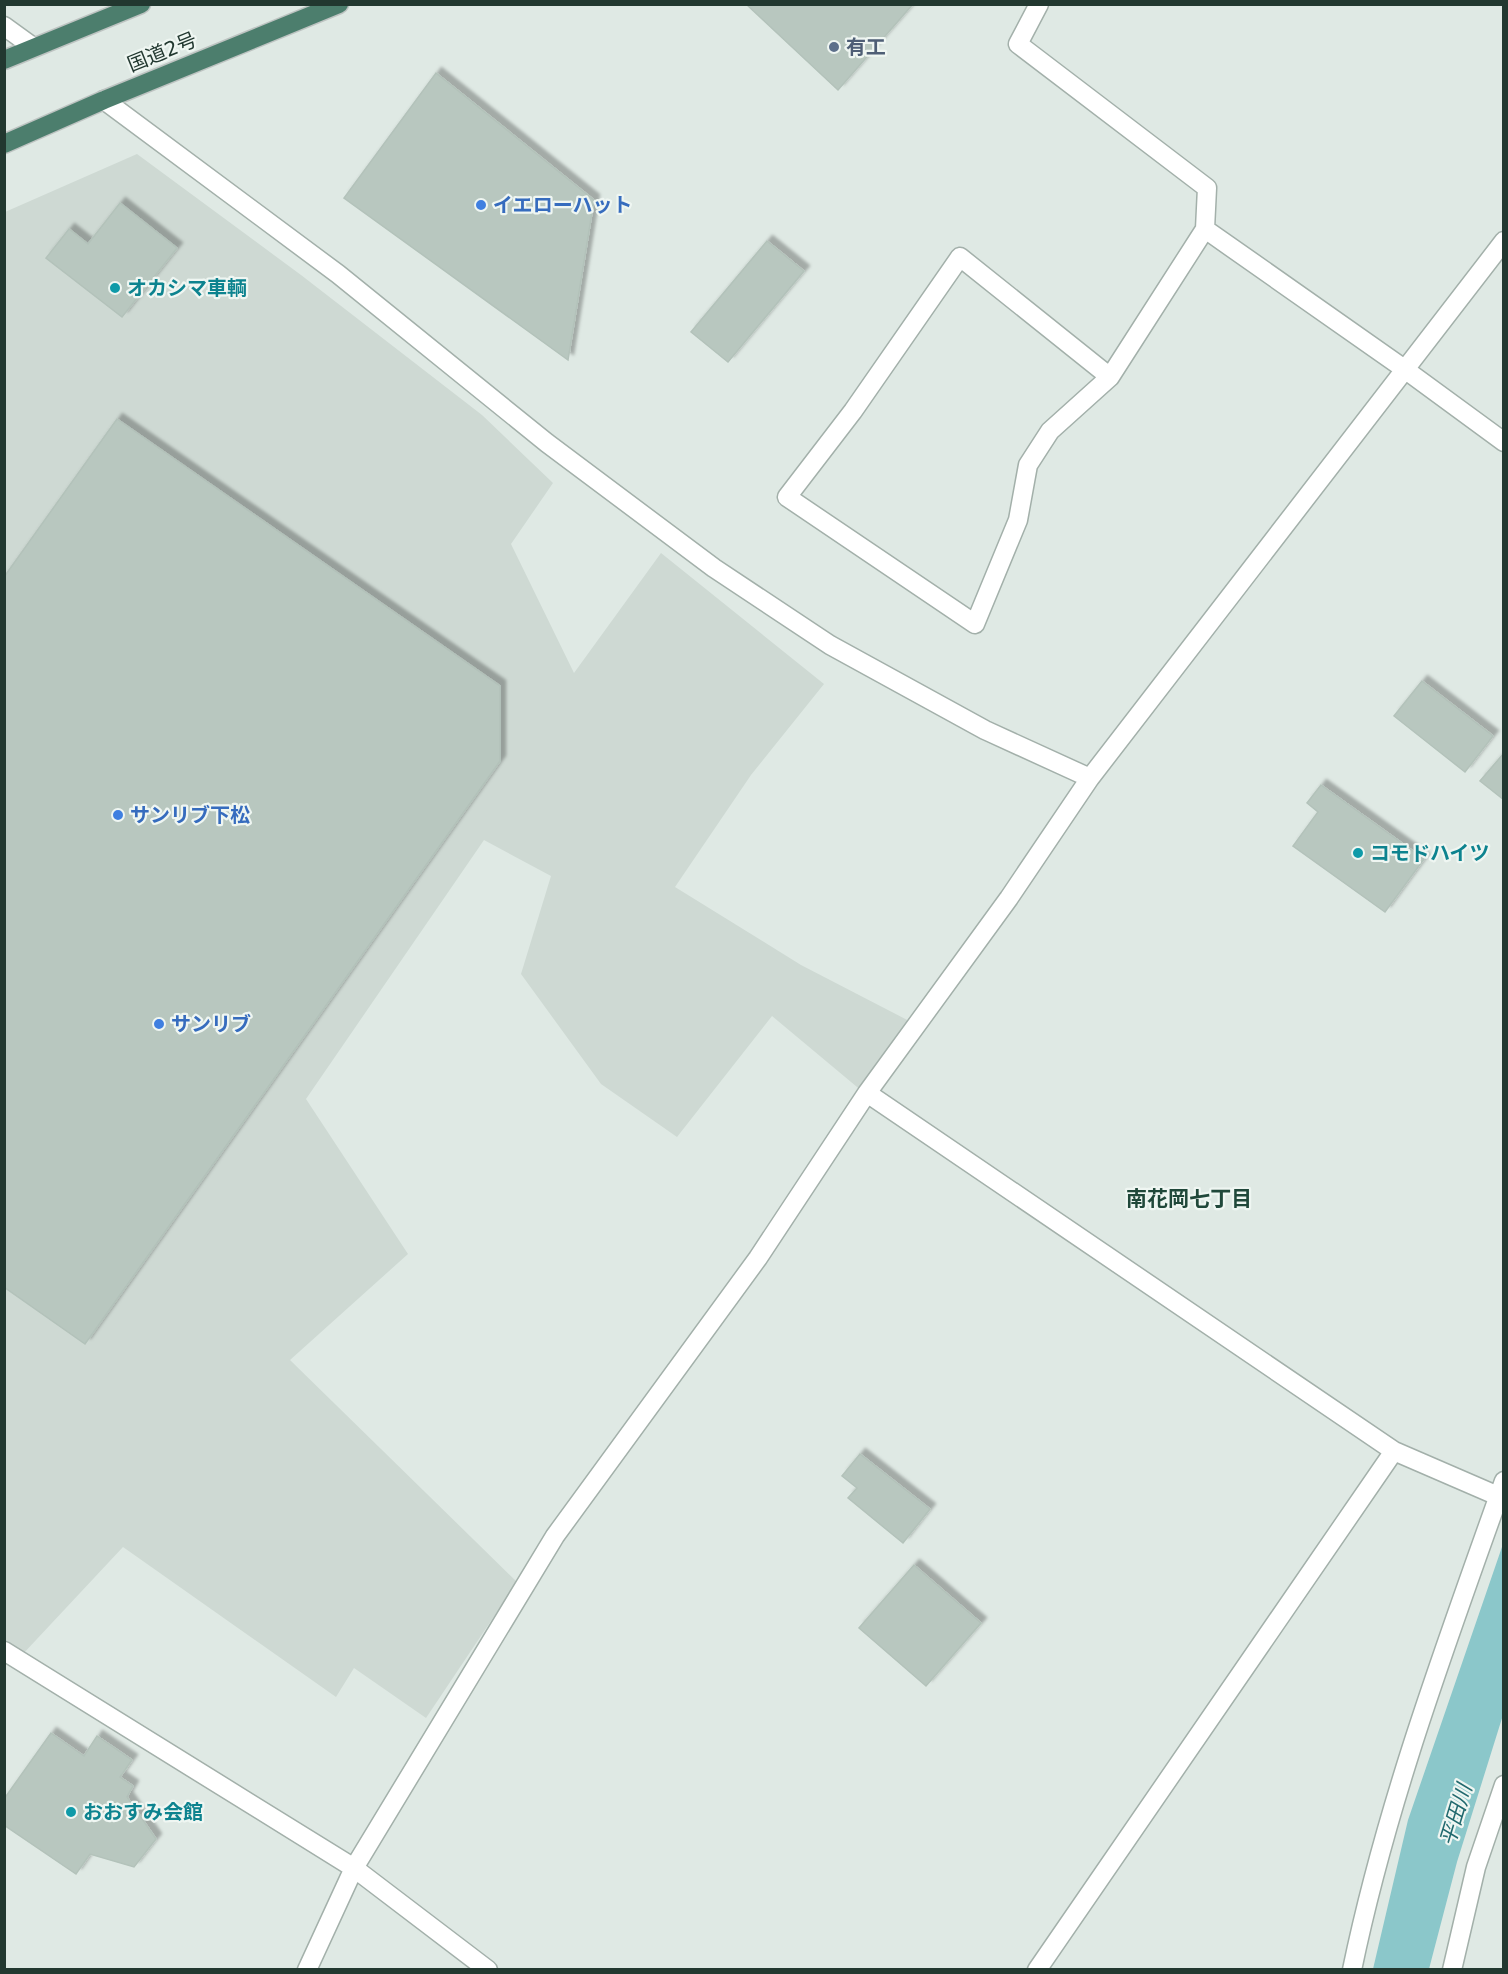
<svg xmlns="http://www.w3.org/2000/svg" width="1508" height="1974" font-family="'DejaVu Sans','Noto Sans JP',sans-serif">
  <defs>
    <filter id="shadow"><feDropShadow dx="5.5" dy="-5.5" stdDeviation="1.5" flood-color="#0004"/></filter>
  </defs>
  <rect width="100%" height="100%" fill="#dfe9e4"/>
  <path fill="#ced9d3" d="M 137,154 L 301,275 L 482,415 L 553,483 L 511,544 L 574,673 L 661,553 L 824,684 L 751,775 L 675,887 L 801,965 L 915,1024 L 863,1092 L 772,1016 L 677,1137 L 601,1084 L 521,974 L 551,876 L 484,840 L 306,1099 L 408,1254 L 290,1360 L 517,1582 L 426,1718 L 354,1668 L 336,1697 L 123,1547 L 22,1655 L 5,1645 L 5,212 Z"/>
  <path fill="#8bc7ca" d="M 1503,1544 L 1503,1715 L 1457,1862 L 1429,1969 L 1373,1969 L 1408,1820 Z"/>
  <path fill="#b8c7bf" stroke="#b3c2ba" stroke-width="1.5" filter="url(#shadow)" d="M 746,4 L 913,4 L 838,90 Z
    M 436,73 L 594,200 L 568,360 L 344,198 Z
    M 120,203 L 177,248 L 122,317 L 46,258 L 69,229 L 88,244 Z
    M 767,241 L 804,271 L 728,362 L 691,332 Z
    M 117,419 L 500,686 L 500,761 L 85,1344 L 4,1287 L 4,577 Z
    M 1422,681 L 1493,736 L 1465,772 L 1394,716 Z
    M 1504,753 L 1504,800 L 1480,781 Z
    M 1321,785 L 1424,859 L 1385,912 L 1293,846 L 1318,812 L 1307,803 Z
    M 860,1454 L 930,1509 L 903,1543 L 848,1498 L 857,1488 L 842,1476 Z
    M 914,1565 L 981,1623 L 926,1686 L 859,1628 Z
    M 51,1733 L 84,1756 L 97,1736 L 132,1760 L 120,1777 L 133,1786 L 127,1797 L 156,1839 L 134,1867 L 90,1854 L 76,1874 L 4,1825 L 4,1799 Z"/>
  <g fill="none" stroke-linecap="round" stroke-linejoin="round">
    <g stroke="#a3b0aa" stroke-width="21">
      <path id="minor" d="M 1039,4 L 1018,44 L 1207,188 L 1205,229 L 1403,368 L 1504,442
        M 4,26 L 33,47
        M 104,100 L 338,274 L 547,443 L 714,568 L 830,645 L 985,730 L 1090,778
        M 1110,377 L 960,257 L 853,411 L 787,497 L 975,624 L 1018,520 L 1028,465 L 1050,431 L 1110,377 L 1205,229
        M 867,1093 L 1394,1451 L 1037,1970
        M 1394,1451 L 1498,1496
        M 4,1651 L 354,1868 L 488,1970
        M 307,1970 L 354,1868 L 555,1536 L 758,1258 L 867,1093 L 1009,898 L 1090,778 L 1504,241
        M 1352,1970 C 1387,1801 1447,1642 1504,1481
        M 1452,1970 L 1476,1867 L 1504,1785"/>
    </g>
    <g stroke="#bdc3c1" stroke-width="21">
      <path id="trunk" d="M 4,60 L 141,4
        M 4,144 L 104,100 L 339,4"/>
    </g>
    <use href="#minor" stroke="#fff" stroke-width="18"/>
    <use href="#trunk" stroke="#4c7e6d" stroke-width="18"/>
  </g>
  <circle fill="#5c6f8a" stroke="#eff6f2" stroke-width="2" cx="834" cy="47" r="6"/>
  <g fill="#3f7fe0" stroke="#eff6f2" stroke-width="2">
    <circle cx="481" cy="205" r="6"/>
    <circle cx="118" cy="815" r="6"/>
    <circle cx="159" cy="1024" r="6"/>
  </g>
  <g fill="#0f9aa8" stroke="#eff6f2" stroke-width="2">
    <circle cx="115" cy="288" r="6"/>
    <circle cx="1358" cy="853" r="6"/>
    <circle cx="71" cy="1812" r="6"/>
  </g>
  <g text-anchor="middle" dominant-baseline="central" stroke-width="4.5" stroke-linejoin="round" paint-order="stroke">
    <g font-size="20" font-weight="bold" fill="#4e5e75" stroke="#eff6f2" text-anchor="start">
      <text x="846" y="47">有工</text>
    </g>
    <g font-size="20" fill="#223830" stroke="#eff6f2">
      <text transform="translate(162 52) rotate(-22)">国道2号</text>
    </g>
    <g font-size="20" font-weight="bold" fill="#366cbe" stroke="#eff6f2" text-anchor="start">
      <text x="493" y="205">イエローハット</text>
      <text x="130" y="815">サンリブ下松</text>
      <text x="171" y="1024">サンリブ</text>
    </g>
    <g font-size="20" font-weight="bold" fill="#0d838f" stroke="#eff6f2" text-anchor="start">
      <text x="127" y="288">オカシマ車輌</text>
      <text x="1370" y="853">コモドハイツ</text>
      <text x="83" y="1812">おおすみ会館</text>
    </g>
    <g font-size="21" font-weight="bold" fill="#20483a" stroke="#eff6f2">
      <text x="1189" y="1199">南花岡七丁目</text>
    </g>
    <g font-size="21" font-style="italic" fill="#21696e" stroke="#eff6f2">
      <text transform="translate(1456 1815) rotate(-73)">平田川</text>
    </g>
  </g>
  <rect width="1508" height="1974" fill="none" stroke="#223830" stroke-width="12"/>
</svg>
